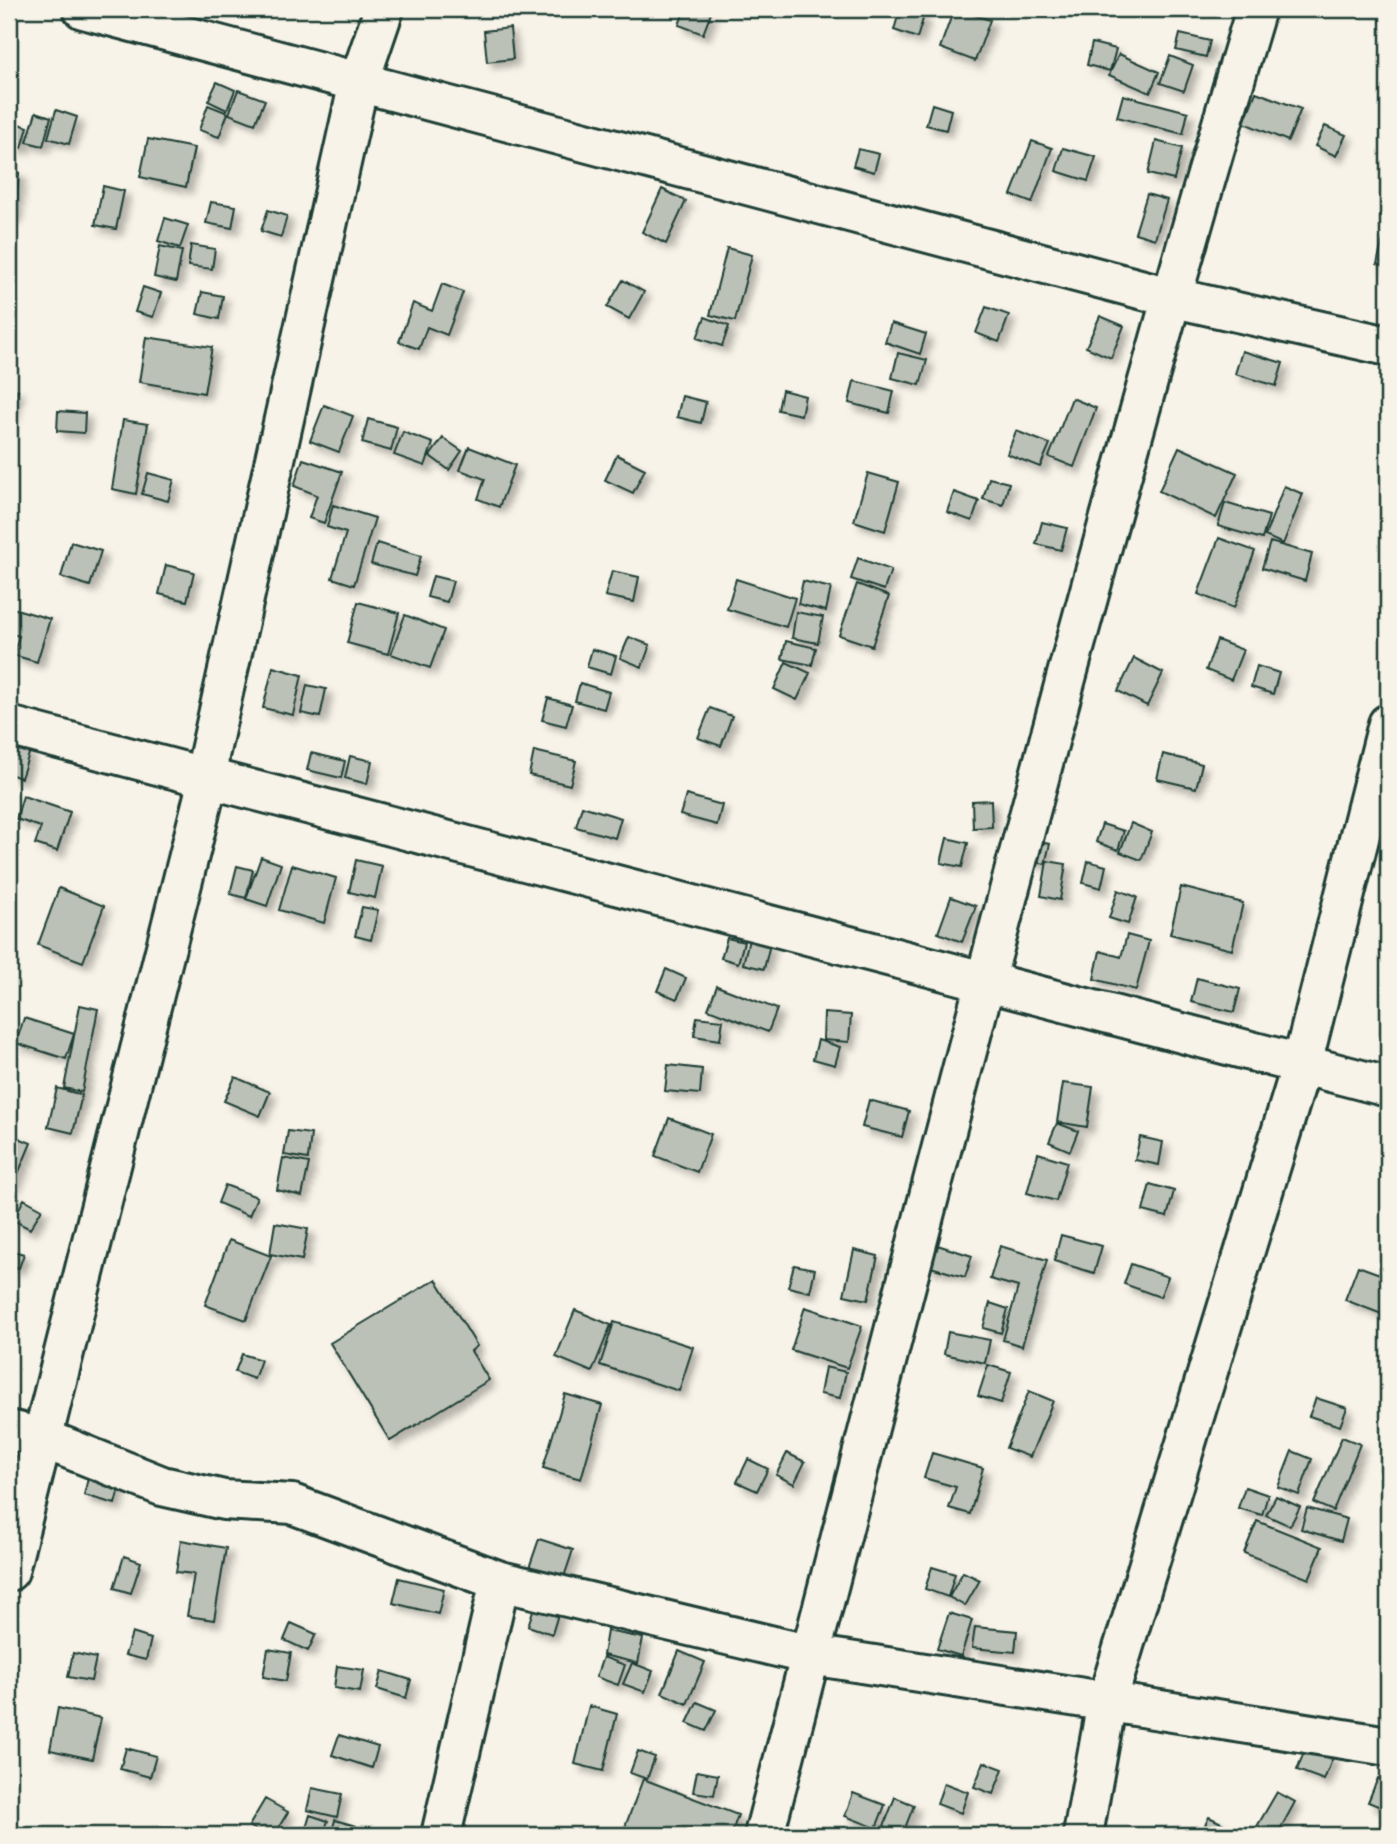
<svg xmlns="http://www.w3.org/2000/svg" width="1397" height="1844" font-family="'Architects Daughter',sans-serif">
  <defs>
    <filter id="shadow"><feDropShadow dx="6" dy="6" stdDeviation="3.5" flood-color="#0004"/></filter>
  </defs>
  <rect width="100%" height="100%" fill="#f7f3e8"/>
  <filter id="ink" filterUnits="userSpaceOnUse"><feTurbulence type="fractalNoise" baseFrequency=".0143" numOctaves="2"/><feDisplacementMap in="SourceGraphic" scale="14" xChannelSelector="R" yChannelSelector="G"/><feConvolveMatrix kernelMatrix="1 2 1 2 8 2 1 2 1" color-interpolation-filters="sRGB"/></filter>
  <g filter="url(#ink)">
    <path fill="#bbc1b6" stroke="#1f3d34" stroke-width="2" filter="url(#shadow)" d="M 685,9 L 711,13 L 703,34 L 679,25 Z
      M 900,9 L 924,16 L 917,38 L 894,30 Z
      M 954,9 L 990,20 L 975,61 L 940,48 Z
      M 510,28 L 513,59 L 487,62 L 484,31 Z
      M 1180,34 L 1210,41 L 1206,57 L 1176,50 Z
      M 1092,43 L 1116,49 L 1110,71 L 1087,65 Z
      M 1119,54 L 1159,72 L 1150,93 L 1109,75 Z
      M 1170,56 L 1193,65 L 1184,91 L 1160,83 Z
      M 217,82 L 235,90 L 227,110 L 208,101 Z
      M 238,90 L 265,100 L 255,124 L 229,114 Z
      M 1256,92 L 1301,109 L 1288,141 L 1244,123 Z
      M 1123,95 L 1188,112 L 1183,134 L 1117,117 Z
      M 932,104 L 951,110 L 946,130 L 926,125 Z
      M 208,105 L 228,113 L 219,137 L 199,130 Z
      M 56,110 L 77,117 L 69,144 L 48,138 Z
      M 36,112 L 51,117 L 43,146 L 27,142 Z
      M 9,121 L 28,127 L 22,148 L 9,144 Z
      M 1325,126 L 1346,135 L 1336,156 L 1315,146 Z
      M 148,139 L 194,148 L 186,187 L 140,177 Z
      M 1032,141 L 1052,148 L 1032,203 L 1011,195 Z
      M 1156,141 L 1182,148 L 1174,180 L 1148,174 Z
      M 1063,148 L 1096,157 L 1088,181 L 1056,171 Z
      M 858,149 L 879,154 L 874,172 L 853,166 Z
      M 9,172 L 19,173 L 15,217 L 9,217 Z
      M 103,186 L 124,191 L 116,229 L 95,225 Z
      M 662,189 L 686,201 L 666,244 L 642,232 Z
      M 1147,194 L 1167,200 L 1155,239 L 1135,233 Z
      M 211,202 L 236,206 L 232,228 L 206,223 Z
      M 268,210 L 287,216 L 281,237 L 261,231 Z
      M 165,218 L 188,225 L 180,248 L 158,241 Z
      M 1383,239 L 1388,240 L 1388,267 L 1377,264 Z
      M 191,245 L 215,249 L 212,269 L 188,266 Z
      M 160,246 L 182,251 L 176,282 L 154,277 Z
      M 727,248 L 752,255 L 735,321 L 710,315 Z
      M 623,280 L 644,292 L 629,319 L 607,307 Z
      M 442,284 L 463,292 L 447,335 L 427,327 L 419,349 L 399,342 L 413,303 L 432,311 Z
      M 143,287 L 161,293 L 153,317 L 135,312 Z
      M 202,292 L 223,296 L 219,319 L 197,314 Z
      M 986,307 L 1009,315 L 999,342 L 976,333 Z
      M 1100,316 L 1124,326 L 1111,358 L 1086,347 Z
      M 705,317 L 729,326 L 722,346 L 697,338 Z
      M 891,323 L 926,334 L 920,354 L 885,342 Z
      M 146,337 L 212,347 L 204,393 L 139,382 Z
      M 1242,351 L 1283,363 L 1276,386 L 1235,374 Z
      M 898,353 L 927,360 L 920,385 L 892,378 Z
      M 854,381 L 894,391 L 889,413 L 849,403 Z
      M 9,388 L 18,390 L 9,422 Z
      M 782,390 L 805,396 L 801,415 L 778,410 Z
      M 682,396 L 706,402 L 701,423 L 677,417 Z
      M 1072,398 L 1096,408 L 1074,467 L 1049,457 Z
      M 324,405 L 353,416 L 339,452 L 310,441 Z
      M 58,411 L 85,413 L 84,433 L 57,431 Z
      M 368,419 L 397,427 L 391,451 L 362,443 Z
      M 123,420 L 148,424 L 136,494 L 112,489 Z
      M 1016,431 L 1050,444 L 1040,467 L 1007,454 Z
      M 403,432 L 433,443 L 425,466 L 394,455 Z
      M 443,438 L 462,451 L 449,470 L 430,456 Z
      M 469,447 L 515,465 L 499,507 L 478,499 L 485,479 L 460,470 Z
      M 1179,447 L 1237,473 L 1216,518 L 1159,491 Z
      M 617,455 L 645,469 L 633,493 L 605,480 Z
      M 303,459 L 342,472 L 324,523 L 309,518 L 317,495 L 294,486 Z
      M 148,473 L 174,480 L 168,501 L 142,494 Z
      M 868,473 L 899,482 L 885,531 L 854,521 Z
      M 989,478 L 1009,483 L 1003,505 L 983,499 Z
      M 1284,486 L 1303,494 L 1283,544 L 1265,536 Z
      M 954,492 L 979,501 L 972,521 L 947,512 Z
      M 1225,503 L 1269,516 L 1262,539 L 1218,526 Z
      M 333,505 L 375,518 L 354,585 L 332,578 L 346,533 L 327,527 Z
      M 1042,522 L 1067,528 L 1061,550 L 1036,544 Z
      M 1219,538 L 1255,551 L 1234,608 L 1198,594 Z
      M 71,542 L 101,551 L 90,586 L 61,577 Z
      M 1270,542 L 1312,554 L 1305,581 L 1262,568 Z
      M 377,543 L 421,556 L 415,576 L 371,564 Z
      M 858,558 L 891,570 L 884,590 L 851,579 Z
      M 166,565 L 194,572 L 187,601 L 159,594 Z
      M 612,571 L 639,577 L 634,602 L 605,596 Z
      M 433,576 L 453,581 L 447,602 L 427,597 Z
      M 736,579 L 795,598 L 786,627 L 727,609 Z
      M 803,581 L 831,588 L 826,611 L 798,604 Z
      M 857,584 L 889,596 L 872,646 L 839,635 Z
      M 358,602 L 399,613 L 388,654 L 347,643 Z
      M 9,607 L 50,619 L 37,662 L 13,655 L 19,636 L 9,633 Z
      M 796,612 L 823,617 L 818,643 L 792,638 Z
      M 405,615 L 444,630 L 430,668 L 391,654 Z
      M 629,637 L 650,645 L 642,667 L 620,658 Z
      M 1217,640 L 1243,650 L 1231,680 L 1206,670 Z
      M 786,641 L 816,648 L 812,665 L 782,659 Z
      M 592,649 L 616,656 L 611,674 L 587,667 Z
      M 1134,658 L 1163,673 L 1147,706 L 1118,691 Z
      M 786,662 L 810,673 L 797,700 L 774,689 Z
      M 1257,666 L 1279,673 L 1273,694 L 1251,687 Z
      M 273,667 L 302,675 L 293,715 L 263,708 Z
      M 580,683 L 609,692 L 604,709 L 575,701 Z
      M 307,685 L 326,689 L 320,717 L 301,713 Z
      M 548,698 L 572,705 L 566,726 L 542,720 Z
      M 710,708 L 732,716 L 721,746 L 698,738 Z
      M 10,745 L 30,751 L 21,778 L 9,774 Z
      M 534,751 L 576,761 L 570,785 L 529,775 Z
      M 311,753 L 345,761 L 341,778 L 307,770 Z
      M 1163,754 L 1202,764 L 1196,788 L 1157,779 Z
      M 350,756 L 372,761 L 367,784 L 345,778 Z
      M 686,795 L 722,805 L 717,825 L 680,815 Z
      M 23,796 L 70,812 L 57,851 L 35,844 L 41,827 L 16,819 Z
      M 991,800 L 992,827 L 973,828 L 972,801 Z
      M 582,806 L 621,818 L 615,838 L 576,827 Z
      M 1131,823 L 1152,832 L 1141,860 L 1120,852 Z
      M 1102,824 L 1124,831 L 1118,850 L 1096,842 Z
      M 947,838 L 968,843 L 962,867 L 941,863 Z
      M 1025,839 L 1050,844 L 1045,864 L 1021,858 Z
      M 261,857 L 281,864 L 267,906 L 246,899 Z
      M 356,860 L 382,866 L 375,898 L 349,892 Z
      M 1047,861 L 1066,864 L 1060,900 L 1041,896 Z
      M 1088,861 L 1106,866 L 1101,888 L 1083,883 Z
      M 292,865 L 336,878 L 324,923 L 279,910 Z
      M 237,866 L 253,870 L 246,898 L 230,894 Z
      M 1181,887 L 1243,903 L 1232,950 L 1170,934 Z
      M 59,888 L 104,906 L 83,962 L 38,945 Z
      M 1118,890 L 1137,897 L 1128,924 L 1109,918 Z
      M 951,897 L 976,906 L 962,942 L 938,933 Z
      M 362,907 L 378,910 L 371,940 L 355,936 Z
      M 1127,935 L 1149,941 L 1136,990 L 1094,979 L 1100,951 L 1121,957 Z
      M 727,938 L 744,942 L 738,963 L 721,958 Z
      M 749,939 L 770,944 L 764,969 L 743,964 Z
      M 666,969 L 686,978 L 677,999 L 657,991 Z
      M 1197,978 L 1240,989 L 1234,1012 L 1191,1002 Z
      M 717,986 L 777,1009 L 768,1032 L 708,1009 Z
      M 80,1005 L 98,1009 L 82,1092 L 64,1088 Z
      M 824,1013 L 851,1015 L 849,1042 L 823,1040 Z
      M 697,1017 L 723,1020 L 720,1040 L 694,1036 Z
      M 24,1018 L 74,1034 L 66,1059 L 16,1043 Z
      M 818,1040 L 840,1047 L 835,1065 L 813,1059 Z
      M 668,1065 L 702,1069 L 700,1094 L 665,1091 Z
      M 235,1077 L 270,1092 L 260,1116 L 224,1101 Z
      M 1063,1083 L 1093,1087 L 1087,1127 L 1057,1122 Z
      M 57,1088 L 82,1095 L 73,1133 L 48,1127 Z
      M 869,1100 L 909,1111 L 902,1137 L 862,1127 Z
      M 669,1118 L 711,1134 L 697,1172 L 655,1156 Z
      M 1057,1123 L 1078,1131 L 1070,1151 L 1049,1142 Z
      M 288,1131 L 311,1134 L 308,1159 L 284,1155 Z
      M 9,1134 L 31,1143 L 13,1186 L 9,1184 Z
      M 1140,1137 L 1163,1142 L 1159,1165 L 1135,1160 Z
      M 1038,1153 L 1067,1162 L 1056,1201 L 1027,1193 Z
      M 283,1158 L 309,1163 L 302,1196 L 277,1190 Z
      M 1150,1184 L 1174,1191 L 1167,1217 L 1143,1211 Z
      M 225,1185 L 257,1197 L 249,1216 L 218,1203 Z
      M 9,1194 L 19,1198 L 12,1217 L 9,1215 Z
      M 24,1199 L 42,1209 L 30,1229 L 13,1220 Z
      M 275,1223 L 308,1229 L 302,1260 L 270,1254 Z
      M 1061,1235 L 1102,1246 L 1094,1273 L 1054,1261 Z
      M 229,1240 L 271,1256 L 246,1320 L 205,1305 Z
      M 934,1244 L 972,1256 L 965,1277 L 927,1266 Z
      M 1000,1246 L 1047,1260 L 1022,1346 L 1003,1340 L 1018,1287 L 990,1279 Z
      M 9,1250 L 24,1254 L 19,1268 L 9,1265 Z
      M 854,1250 L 878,1256 L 868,1300 L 844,1295 Z
      M 1131,1264 L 1168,1277 L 1160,1297 L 1124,1284 Z
      M 794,1265 L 815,1269 L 810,1292 L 788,1287 Z
      M 1358,1266 L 1388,1277 L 1387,1316 L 1345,1300 Z
      M 436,1279 L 477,1346 L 471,1351 L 489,1380 L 390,1441 L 330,1343 Z
      M 990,1303 L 1008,1309 L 1001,1333 L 983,1328 Z
      M 805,1307 L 862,1326 L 847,1368 L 791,1350 Z
      M 575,1310 L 611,1325 L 592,1372 L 556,1357 Z
      M 614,1322 L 693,1347 L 679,1391 L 600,1365 Z
      M 948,1332 L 990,1340 L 985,1363 L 944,1354 Z
      M 242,1354 L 261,1360 L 254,1379 L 235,1372 Z
      M 988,1365 L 1011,1372 L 1001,1403 L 978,1396 Z
      M 825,1367 L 846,1372 L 840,1398 L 820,1394 Z
      M 1029,1391 L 1053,1401 L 1030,1457 L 1006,1448 Z
      M 565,1394 L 602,1405 L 581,1479 L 543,1468 Z
      M 1316,1398 L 1347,1408 L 1340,1426 L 1309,1416 Z
      M 1342,1437 L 1360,1444 L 1333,1511 L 1314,1503 Z
      M 1292,1451 L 1312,1459 L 1299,1495 L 1278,1487 Z
      M 787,1453 L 805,1462 L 794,1484 L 776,1475 Z
      M 932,1453 L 983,1468 L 970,1514 L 949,1508 L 956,1487 L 924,1478 Z
      M 748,1459 L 768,1469 L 757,1491 L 737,1482 Z
      M 89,1474 L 121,1482 L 115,1504 L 84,1495 Z
      M 1245,1487 L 1268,1495 L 1262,1515 L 1238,1508 Z
      M 1276,1496 L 1300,1507 L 1290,1526 L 1266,1515 Z
      M 1307,1508 L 1347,1519 L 1341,1541 L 1301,1529 Z
      M 1257,1521 L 1322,1547 L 1309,1579 L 1244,1553 Z
      M 539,1539 L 573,1550 L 563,1580 L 529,1568 Z
      M 181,1540 L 226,1548 L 214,1620 L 187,1616 L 194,1574 L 176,1572 Z
      M 124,1556 L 141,1562 L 131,1593 L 114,1588 Z
      M 932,1567 L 955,1574 L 948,1597 L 925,1589 Z
      M 963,1572 L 980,1580 L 965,1606 L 949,1597 Z
      M 399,1578 L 444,1589 L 438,1614 L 393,1603 Z
      M 535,1604 L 559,1611 L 552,1634 L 528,1626 Z
      M 949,1613 L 972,1620 L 961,1656 L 937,1649 Z
      M 291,1623 L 316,1634 L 308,1651 L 284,1640 Z
      M 975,1627 L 1017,1631 L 1015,1652 L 972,1648 Z
      M 607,1631 L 643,1638 L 638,1663 L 603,1655 Z
      M 132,1633 L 151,1639 L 146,1660 L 125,1655 Z
      M 268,1649 L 291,1653 L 286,1681 L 263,1677 Z
      M 679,1651 L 705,1662 L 687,1704 L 662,1693 Z
      M 73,1653 L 96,1658 L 91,1681 L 68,1677 Z
      M 603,1657 L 625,1665 L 618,1685 L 596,1677 Z
      M 632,1663 L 653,1671 L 645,1692 L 623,1684 Z
      M 337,1666 L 364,1670 L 360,1692 L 334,1688 Z
      M 382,1671 L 411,1680 L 406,1698 L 377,1689 Z
      M 697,1702 L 716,1710 L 706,1731 L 687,1723 Z
      M 589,1706 L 617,1714 L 603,1771 L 575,1764 Z
      M 58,1708 L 101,1718 L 92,1759 L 50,1750 Z
      M 339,1735 L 378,1747 L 372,1768 L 332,1755 Z
      M 1306,1747 L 1333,1757 L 1324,1780 L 1297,1770 Z
      M 126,1748 L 156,1756 L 150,1777 L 120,1769 Z
      M 638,1751 L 655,1757 L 647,1779 L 630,1773 Z
      M 984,1762 L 1003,1769 L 993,1794 L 974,1787 Z
      M 697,1771 L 718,1775 L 714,1795 L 693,1792 Z
      M 1378,1778 L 1388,1782 L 1388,1810 L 1368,1802 Z
      M 643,1779 L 738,1815 L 731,1835 L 622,1835 Z
      M 944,1783 L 968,1792 L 961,1813 L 937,1804 Z
      M 312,1788 L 342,1794 L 337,1817 L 307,1810 Z
      M 1277,1792 L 1295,1802 L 1277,1835 L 1252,1835 Z
      M 853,1793 L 885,1805 L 876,1828 L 845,1816 Z
      M 895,1797 L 914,1805 L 903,1833 L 884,1826 Z
      M 265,1799 L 288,1812 L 274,1835 L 265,1835 L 249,1826 Z
      M 310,1815 L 328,1821 L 323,1835 L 304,1835 Z
      M 1209,1817 L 1246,1835 L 1200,1835 Z
      M 335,1820 L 356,1826 L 353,1835 L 331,1835 Z
      M 1304,1827 L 1318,1835 L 1299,1835 Z"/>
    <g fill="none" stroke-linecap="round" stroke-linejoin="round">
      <g stroke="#1f3d34" stroke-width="44">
        <path id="minor" d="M 83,9 L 1170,297 L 1388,346
          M 9,726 L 1388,1087
          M 9,1430 L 42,1438 L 162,1486 L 224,1500 L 292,1504 L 500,1581 L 811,1655 L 1388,1746
          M 9,1571 L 208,780 L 209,756 L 359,82 L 384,9
          M 441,1835 L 500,1581
          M 764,1835 C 922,1225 1075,613 1256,9
          M 1083,1835 L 1107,1701 L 1302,1064 L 1388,724"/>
      </g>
      <use href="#minor" stroke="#f7f3e8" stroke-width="38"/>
    </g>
  </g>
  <rect width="1397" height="1844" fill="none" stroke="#f7f3e8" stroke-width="35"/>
  <rect x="18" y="18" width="1362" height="1809" fill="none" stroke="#1f3d34" stroke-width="2.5" filter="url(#ink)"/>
</svg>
